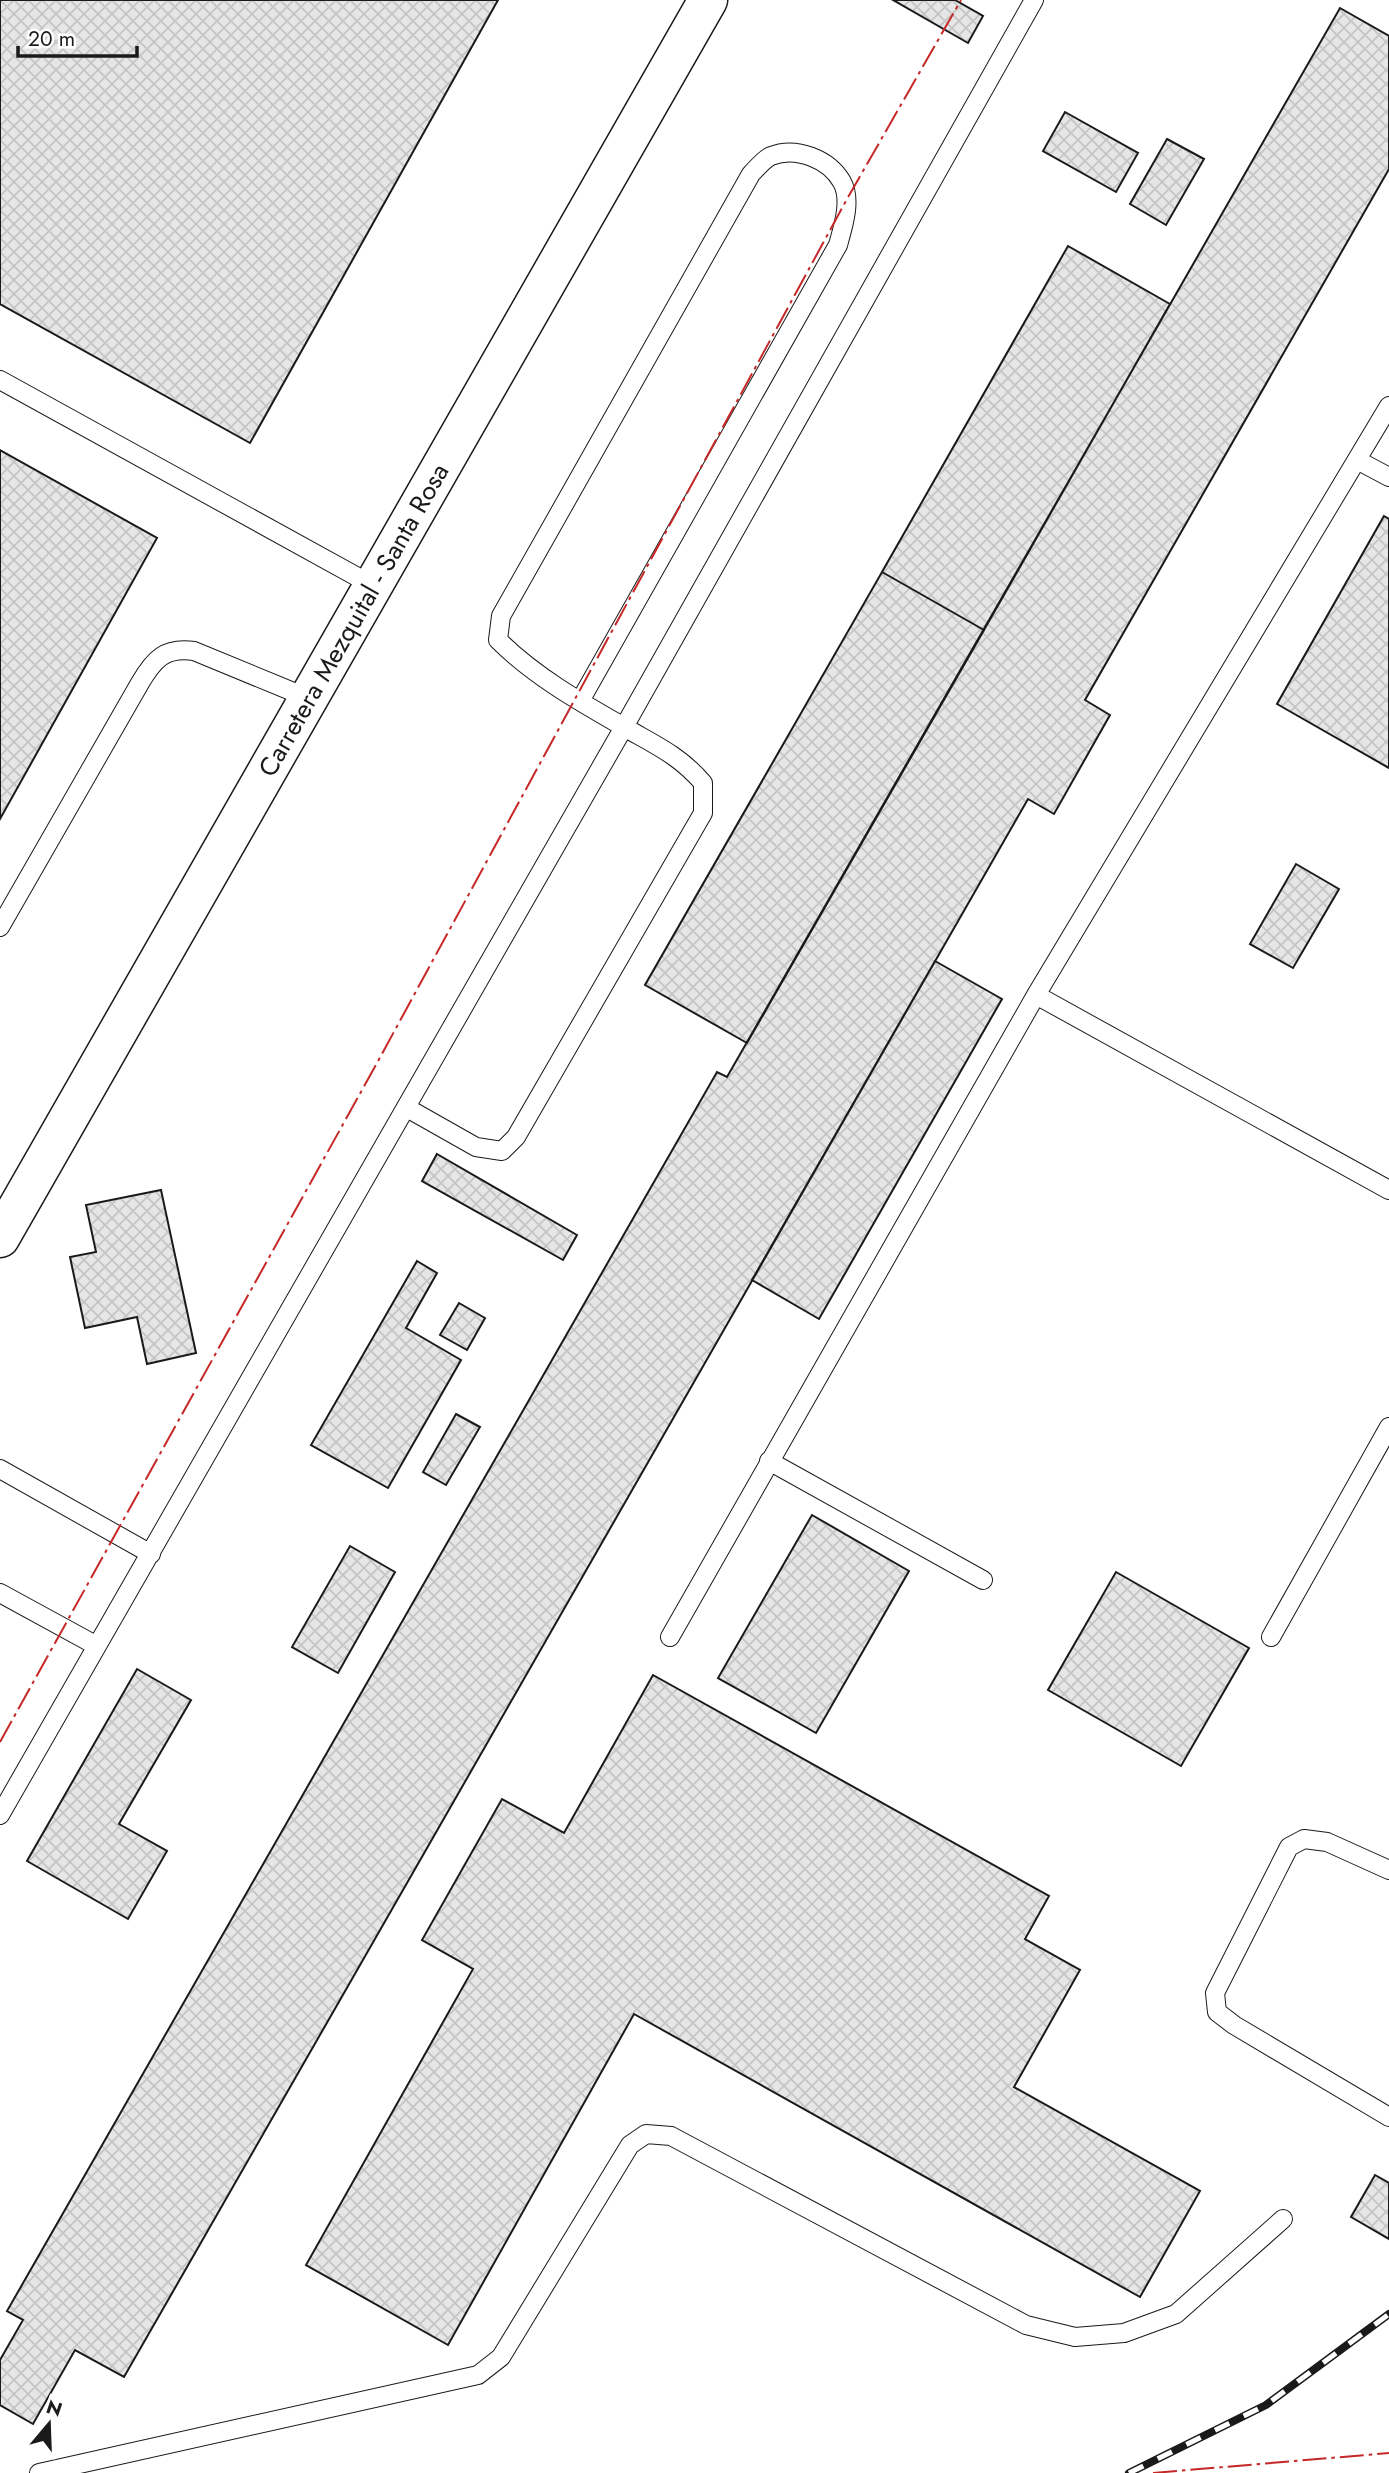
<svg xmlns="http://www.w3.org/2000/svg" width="1389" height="2473" font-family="Jost,sans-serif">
  <defs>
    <pattern id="building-cross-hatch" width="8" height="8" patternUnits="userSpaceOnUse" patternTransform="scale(1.75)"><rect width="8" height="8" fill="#e6e6e6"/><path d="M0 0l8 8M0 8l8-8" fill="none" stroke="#c5c5c5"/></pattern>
  </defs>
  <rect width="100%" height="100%" fill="#fff"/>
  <path fill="url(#building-cross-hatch)" stroke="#1a1a1a" stroke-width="2" d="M 0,0 L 498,0 L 250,443 L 0,304 Z
    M 893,0 L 955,0 L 983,16 L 968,43 Z
    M 1340,8 L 1389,36 L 1389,169 L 1085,700 L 1110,715 L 1054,814 L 1028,799 L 124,2377 L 75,2350 L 33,2424 L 0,2405 L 0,2360 L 23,2320 L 7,2311 L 717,1072 L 727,1077 Z
    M 1065,112 L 1138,153 L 1116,192 L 1043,151 Z
    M 1167,139 L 1204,159 L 1166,225 L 1130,204 Z
    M 1068,246 L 1170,304 L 984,630 L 882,572 Z
    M 0,450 L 157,538 L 0,819 Z
    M 1384,516 L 1389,519 L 1389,768 L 1277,704 Z
    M 882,572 L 984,630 L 747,1043 L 645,985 Z
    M 1296,864 L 1339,889 L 1293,968 L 1250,944 Z
    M 935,961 L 1002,999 L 819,1319 L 752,1280 Z
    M 437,1154 L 577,1235 L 563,1260 L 422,1181 Z
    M 161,1190 L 196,1353 L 147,1364 L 137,1317 L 85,1328 L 70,1257 L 96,1252 L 86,1205 Z
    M 417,1261 L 437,1273 L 406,1328 L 461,1360 L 388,1488 L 311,1445 Z
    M 459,1303 L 485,1318 L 467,1350 L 440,1335 Z
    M 456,1414 L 480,1427 L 446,1485 L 423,1472 Z
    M 812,1515 L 909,1571 L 816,1733 L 718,1678 Z
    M 350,1546 L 395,1572 L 338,1673 L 292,1647 Z
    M 1116,1572 L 1249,1648 L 1181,1766 L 1048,1690 Z
    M 137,1669 L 191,1700 L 119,1824 L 167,1851 L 128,1919 L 27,1861 Z
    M 653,1675 L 1049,1896 L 1025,1939 L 1080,1970 L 1014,2087 L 1200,2191 L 1140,2297 L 634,2014 L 448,2345 L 306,2265 L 473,1969 L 422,1940 L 502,1799 L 564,1833 Z
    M 1375,2175 L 1389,2183 L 1389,2239 L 1351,2217 Z"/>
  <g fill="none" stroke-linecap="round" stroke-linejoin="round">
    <g stroke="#1a1a1a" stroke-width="20">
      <path id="lane" d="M 0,380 L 372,585
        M 1357,460 L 1389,477
        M 0,927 L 140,683 C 154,659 165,647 194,651 L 308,698
        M 1036,995 L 1389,1190
        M 407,1108 L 476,1147 L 502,1151 L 516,1137 L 703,813 L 703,783 C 679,755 655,745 624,727 C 580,702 534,676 498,640 L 501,616 L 751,174 C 757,168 764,159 771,156 C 796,146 829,159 842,182 C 852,200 843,227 838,245 L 580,701
        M 769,1461 L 983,1580
        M 0,1469 L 151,1554
        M 0,1593 L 97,1646
        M 670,1637 L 1036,995 L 1389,406
        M 1271,1637 L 1389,1427
        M 0,1815 L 624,727 L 1034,0
        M 1389,1870 L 1327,1842 L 1304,1839 L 1289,1847 L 1215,1993 L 1217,2012 L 1234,2025 L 1389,2117
        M 39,2473 L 478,2375 L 501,2357 L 630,2145 L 646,2134 L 671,2136 L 1026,2325 L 1075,2337 L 1124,2333 L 1176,2314 L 1283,2219"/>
    </g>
    <g stroke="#1a1a1a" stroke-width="41">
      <g id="secondary">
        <path id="s1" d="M 0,1238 L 708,0"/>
      </g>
    </g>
    <use href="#lane" stroke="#fff" stroke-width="18"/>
    <use href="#secondary" stroke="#fff" stroke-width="38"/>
    <g stroke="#1a1a1a" stroke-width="8">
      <path id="rail" d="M 1129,2473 L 1266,2405 L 1389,2314"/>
    </g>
    <use href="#rail" stroke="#fff" stroke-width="5" stroke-dasharray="16" stroke-linecap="butt"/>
    <path stroke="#c62828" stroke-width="2" stroke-dasharray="24 5 3.5 5" stroke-linecap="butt" d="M 0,1742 L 377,1063 L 847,199 L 961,0
      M 1153,2473 L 1389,2453"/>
  </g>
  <g text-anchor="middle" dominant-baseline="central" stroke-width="5" stroke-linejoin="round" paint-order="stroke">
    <g font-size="26" fill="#1a1a1a" stroke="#fff">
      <text stroke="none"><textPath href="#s1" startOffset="712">Carretera Mezquital - Santa Rosa</textPath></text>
    </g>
  </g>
  <g transform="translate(49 2424) rotate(19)" stroke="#ffffff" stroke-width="5" paint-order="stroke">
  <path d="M0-5L12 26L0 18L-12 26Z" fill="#1a1a1a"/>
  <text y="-10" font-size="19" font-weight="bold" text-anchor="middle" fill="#1a1a1a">N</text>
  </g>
  <path d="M18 46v10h119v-10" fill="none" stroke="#1a1a1a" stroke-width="3.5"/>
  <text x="28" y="46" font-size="21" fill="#1a1a1a" stroke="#ffffff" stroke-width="5" paint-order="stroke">20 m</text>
</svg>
